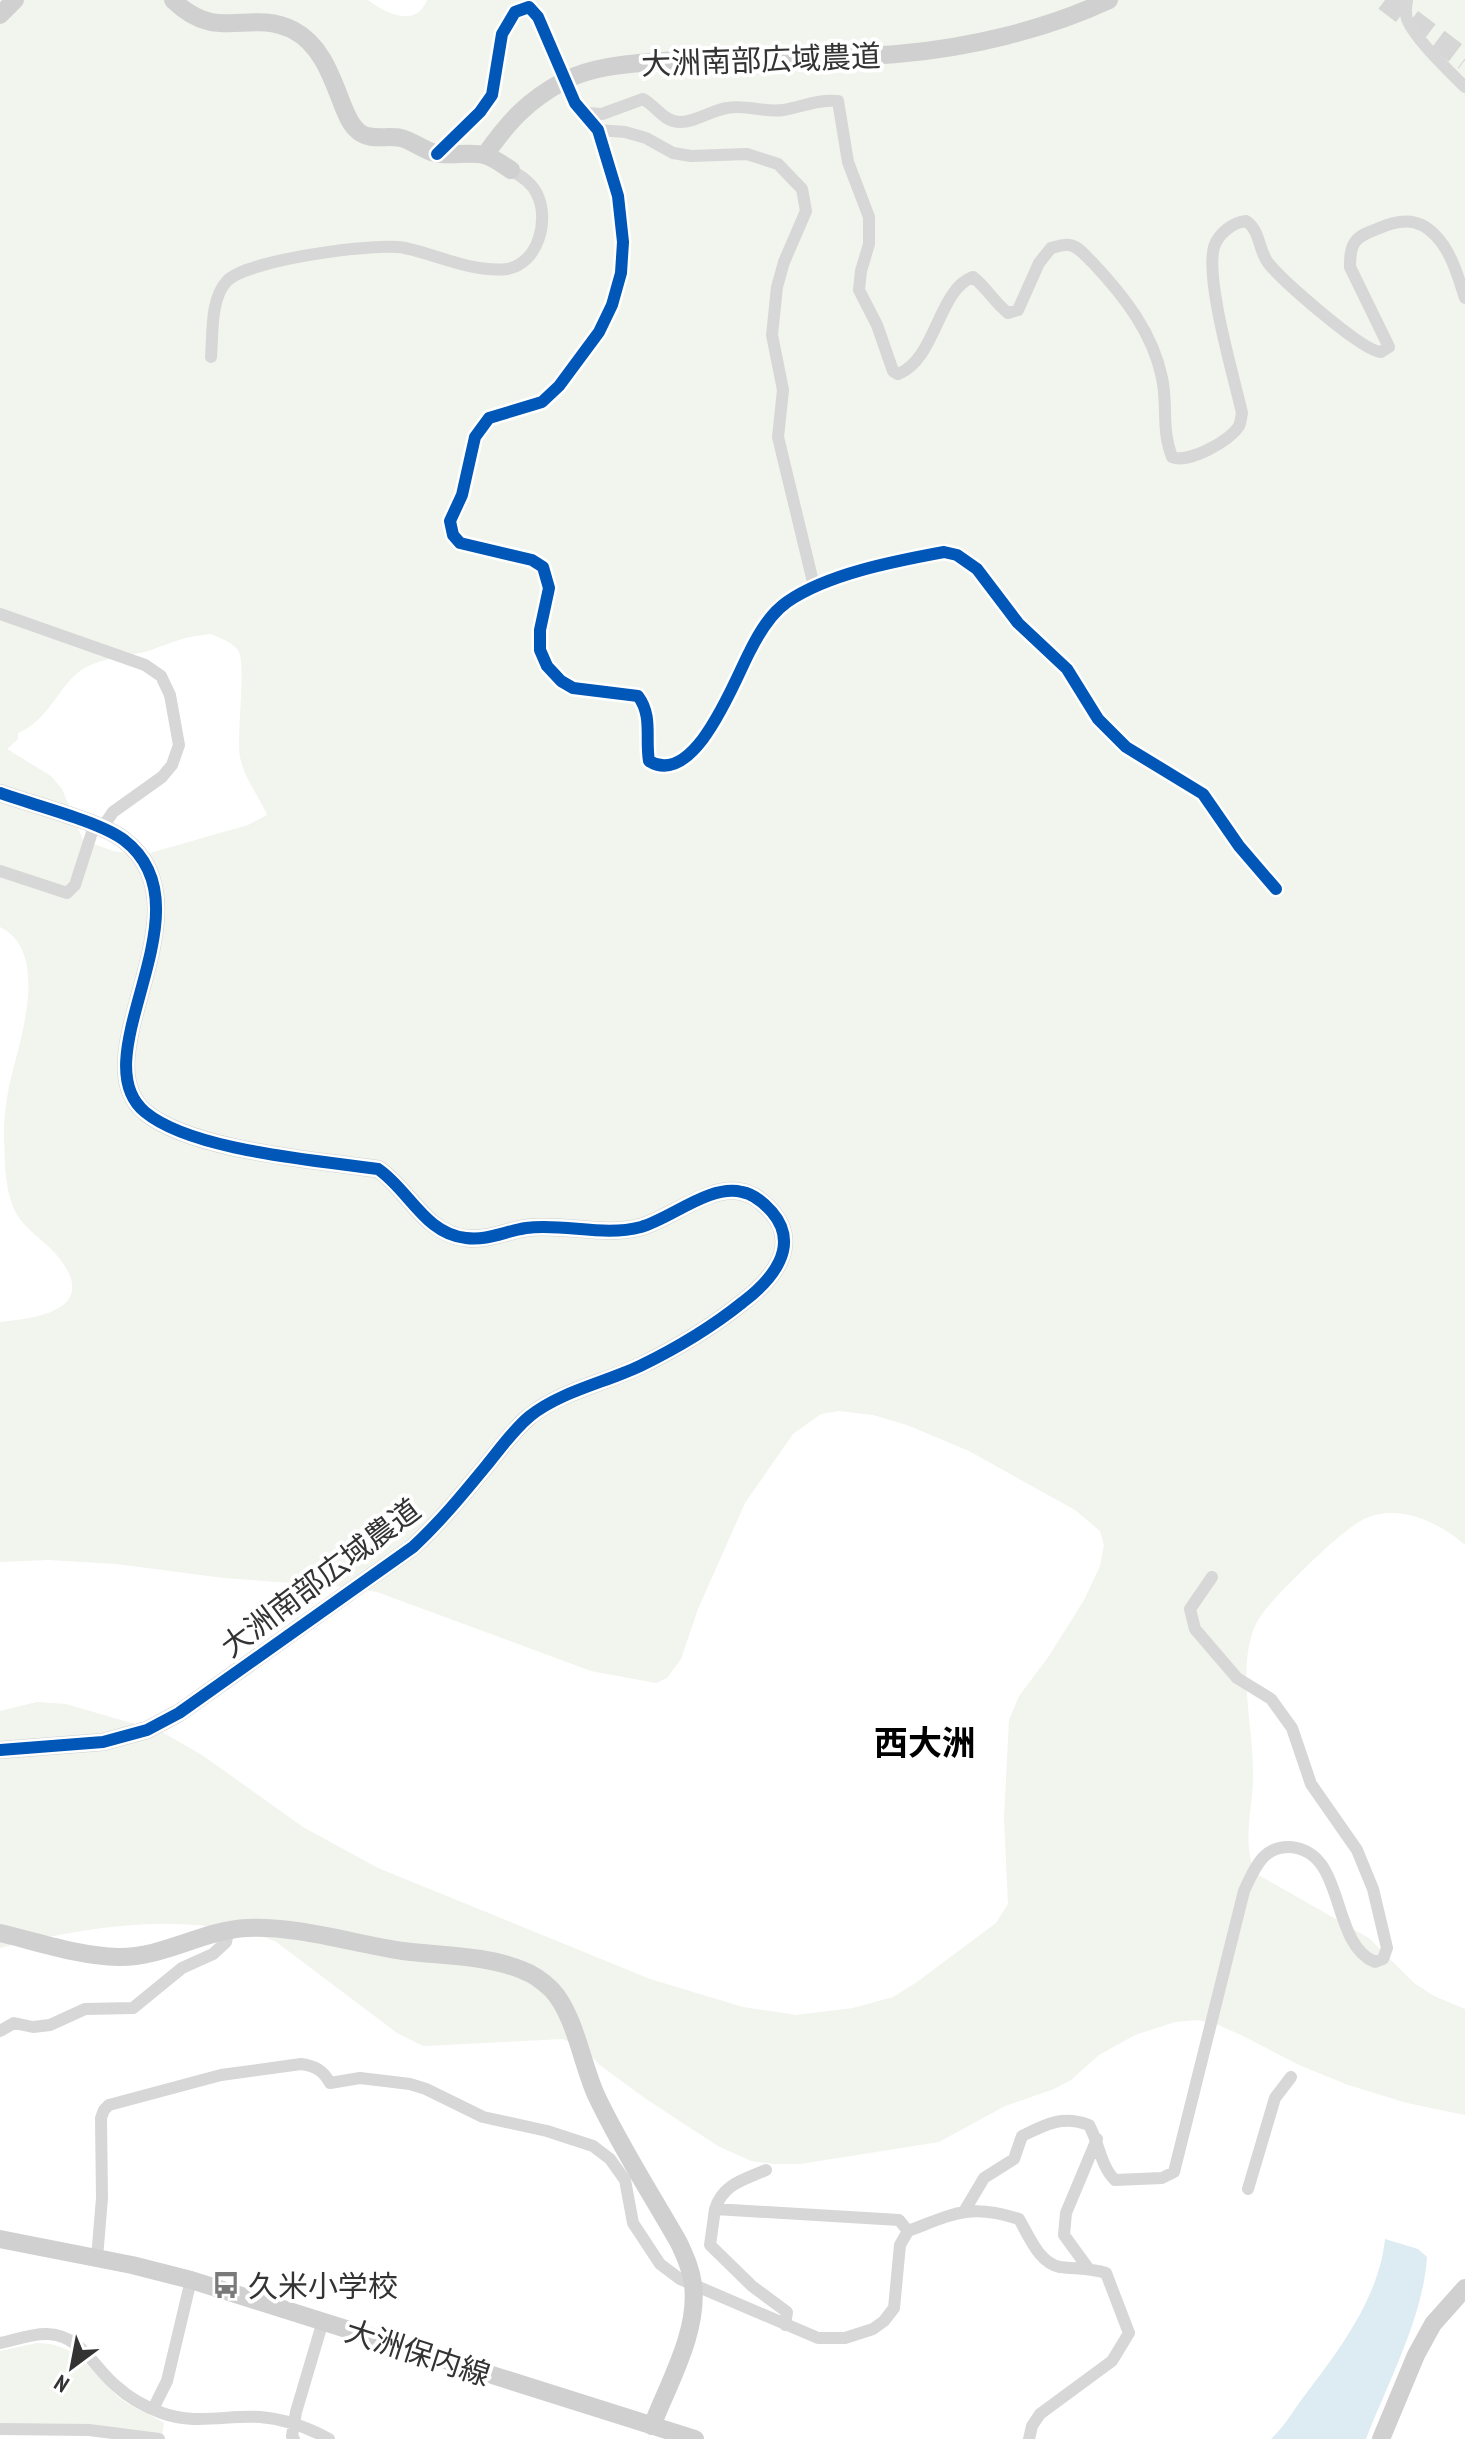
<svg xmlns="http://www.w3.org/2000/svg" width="1465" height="2439" font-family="'PT Sans Narrow','Noto Sans JP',sans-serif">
  <rect width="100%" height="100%" fill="#fff"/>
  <path fill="#f1f5ed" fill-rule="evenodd" d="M 0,0 L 368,0 C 385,13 416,29 427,0 L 1465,0 L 1465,1545 C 1439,1522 1399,1503 1364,1519 C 1347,1527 1313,1560 1299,1574 C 1285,1588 1259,1612 1253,1631 C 1238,1674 1253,1726 1253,1771 C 1254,1806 1241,1839 1255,1873 L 1369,1938 L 1414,1983 L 1434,1996 L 1465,2009 L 1465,2115 L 1407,2103 L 1348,2085 L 1299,2065 L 1241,2035 L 1216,2024 L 1198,2020 L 1175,2022 L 1135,2035 L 1099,2055 L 1071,2080 L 1054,2089 L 1005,2106 L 939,2142 L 800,2164 L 775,2164 L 751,2161 L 718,2146 L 646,2099 L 601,2066 L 584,2049 L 563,2039 L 423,2046 L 397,2033 L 275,1941 C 186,1910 88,1926 0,1948 L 0,1711 L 37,1702 L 66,1704 L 162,1732 L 202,1755 L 303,1827 L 378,1868 L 650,1979 L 743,2007 L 796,2015 L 853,2008 L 893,1997 L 917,1982 L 996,1923 L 1008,1904 L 1004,1818 L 1009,1720 L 1019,1696 L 1049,1656 L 1084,1600 L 1100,1566 L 1104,1545 L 1100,1531 L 1075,1510 L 969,1451 L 907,1425 L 873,1415 L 839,1411 L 821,1414 L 793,1434 L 745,1503 L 698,1609 L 681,1659 L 667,1678 L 656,1683 L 591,1671 L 377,1592 L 347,1587 L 224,1578 L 116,1564 L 48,1560 L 0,1562 L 0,1322 C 46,1318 102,1306 54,1252 C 43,1240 24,1228 16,1213 C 4,1189 5,1161 4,1135 C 4,1115 7,1093 12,1074 C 22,1034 49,951 0,927 ZM 211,634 C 220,638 232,642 238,650 C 247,662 236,735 240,757 C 244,778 259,796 267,815 L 248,825 L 143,855 L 113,851 L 83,840 L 62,789 L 51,776 L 7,749 L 18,739 L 18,733 C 46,721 54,696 74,676 C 93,657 126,658 151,650 C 173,642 186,636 211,634 Z
    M 37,2343 C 82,2343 93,2378 125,2402 C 137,2410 152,2415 164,2423 L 162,2436 L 0,2426 L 0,2351 Z"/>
  <path fill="#ddebf3" d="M 1385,2239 L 1418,2249 L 1427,2257 C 1423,2318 1388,2382 1366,2439 L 1271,2439 C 1283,2428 1292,2413 1302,2399 C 1337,2353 1379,2299 1385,2239 Z"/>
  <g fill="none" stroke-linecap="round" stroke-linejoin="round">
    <path stroke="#d6d6d6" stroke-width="22" stroke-dasharray="22 11" stroke-linecap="butt" d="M 1385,0 L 1465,60"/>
    <path stroke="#d7d7d7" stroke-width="12" d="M 1407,0 C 1406,6 1405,13 1407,19 C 1415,39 1449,71 1465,87
      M 586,113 L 602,114 L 643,99 C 656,106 663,121 679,122 C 694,123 712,110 727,108 C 746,104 765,113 783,110 C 802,107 818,99 838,101 L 848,162 L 869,217 L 869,244 L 861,271 L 859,290 L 877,325 L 893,371 L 898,374 C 936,360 938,289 973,277 C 987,288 994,302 1008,313 L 1018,310 L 1039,263 L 1051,248 C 1056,247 1064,244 1069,245 C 1079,246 1086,257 1093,263 C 1124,296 1153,333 1162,378 C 1168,405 1161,429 1172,457 C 1188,464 1230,441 1239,426 C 1241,422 1241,417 1242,413 C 1234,377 1205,280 1214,247 C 1218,234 1233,222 1246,221 C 1261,231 1258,251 1269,264 C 1284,282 1362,351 1381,352 L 1389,347 L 1350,267 C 1350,259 1350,249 1355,242 C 1360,235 1369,232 1377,229 C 1397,220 1417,216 1435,235 C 1451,251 1458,276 1465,298
      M 598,130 L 625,132 L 646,138 L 673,153 L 691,156 L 747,154 L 778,164 L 802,189 L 806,211 L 784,262 L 777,287 L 772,335 L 783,390 L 778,437 L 814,586
      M 437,154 L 480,112 L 492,95 L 502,34 L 515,12 L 529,7 L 538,17 L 575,103 L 598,130 L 618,196 L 623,242 L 621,273 L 612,305 L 599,332 L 559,386 L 542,402 L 489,418 L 475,437 L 462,495 L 450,521 L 453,535 L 460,543 L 532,560 L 543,567 L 549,588 L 540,630 L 540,650 L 547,666 L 561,681 L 573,688 L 638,696 C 653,716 645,738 649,761 C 695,789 735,679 750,651 C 759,633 770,614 787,602 C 827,574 895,561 944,552 L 957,555 L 977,569 L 1018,623 L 1067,669 L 1098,719 L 1126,747 L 1203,794 L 1239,846 L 1276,889
      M 211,357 C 213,334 210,299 227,281 C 247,260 376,242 405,248 C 437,255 474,273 507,269 C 538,264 550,220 537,194 C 532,183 522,177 511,170
      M 0,614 L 145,665 L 161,676 L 170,695 L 179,745 L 172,765 L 162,777 L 113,812 L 102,828
      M 0,871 L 67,893 L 75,885 L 94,826
      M 0,2031 L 14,2023 L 33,2027 L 50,2025 L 85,2009 L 133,2008 L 182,1968 L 213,1954 L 226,1942 L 229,1929
      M 1248,2189 L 1275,2098 L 1291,2077
      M 715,2209 C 723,2184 743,2180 766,2170
      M 965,2210 L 984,2178 L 1014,2159 L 1022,2136 C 1046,2124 1063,2115 1089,2125 C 1099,2143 1101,2167 1115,2180 L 1162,2178 L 1174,2172 L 1244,1891 C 1254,1870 1262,1846 1290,1847 C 1347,1851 1329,1943 1375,1962 L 1383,1959 L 1387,1948 L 1373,1889 L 1357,1850 L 1311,1784 L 1292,1728 L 1271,1699 L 1237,1678 L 1195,1629 L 1190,1609 L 1212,1577
      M 97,2258 L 102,2198 L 101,2118 L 104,2110 L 109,2105 L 221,2075 L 301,2064 C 315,2066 323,2070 330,2083 L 360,2078 L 410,2084 L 426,2089 L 483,2117 L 547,2131 L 593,2146 L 610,2159 L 625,2180 L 633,2223 L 660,2264 L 680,2279 L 818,2338 L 845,2338 L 873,2329 L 884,2321 L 894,2308 L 900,2245 L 908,2231 C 953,2214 969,2203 1019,2219 C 1029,2236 1039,2263 1060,2267 C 1076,2269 1090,2268 1106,2273 L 1129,2333 L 1112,2361 L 1040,2414 L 1032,2426 L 1029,2439
      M 1088,2268 L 1064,2235 L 1066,2213 L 1097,2139
      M 785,2325 L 787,2312 L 752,2286 L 710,2245 L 715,2209 L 899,2220 L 908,2231
      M 0,2343 C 15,2340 33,2333 48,2334 C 80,2335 94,2367 115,2385 C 128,2397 145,2407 162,2413 C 194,2425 227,2415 260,2417 C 285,2419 307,2427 329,2439
      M 153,2409 L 167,2381 L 191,2280
      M 0,2429 L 89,2430 L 159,2439
      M 294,2439 L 292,2436 L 296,2412 L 323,2321"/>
    <path stroke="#d0d0d0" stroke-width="18" d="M 173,0 C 218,44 248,8 293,30 C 322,45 332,78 343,106 C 347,115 350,125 359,132 C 371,141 387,135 401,138 C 413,141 423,150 435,153 C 450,157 468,151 484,155 C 493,157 503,165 511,170
      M 0,15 L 15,0
      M 485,155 C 508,122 528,100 564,81 C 590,67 625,64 653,62 C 734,54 816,60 897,54 C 969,48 1044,30 1109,0
      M 0,793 C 33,805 99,821 124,840 C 214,909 79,1057 145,1112 C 192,1151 316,1160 378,1169 C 409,1190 425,1234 466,1238 C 487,1241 506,1231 526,1228 C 564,1223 603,1237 641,1227 C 672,1218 710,1184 742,1192 C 754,1194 764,1203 772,1212 C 801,1246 772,1280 743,1302 C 712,1327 677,1348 640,1366 C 604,1383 562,1391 530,1416 C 513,1430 500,1449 486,1466 C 463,1494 440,1522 413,1547 L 179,1713 L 147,1730 L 103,1742 L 0,1750
      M 0,1933 C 38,1942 79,1956 118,1957 C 163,1958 203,1930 247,1928 C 295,1925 355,1944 403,1951 C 441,1956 486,1955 522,1970 C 533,1974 543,1981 552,1990 C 575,2015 582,2064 596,2095 C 620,2146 651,2194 679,2243 C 685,2256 691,2269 693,2284 C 699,2331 669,2382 652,2426
      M 0,2239 L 132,2265 L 191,2280 L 695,2439
      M 1381,2439 L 1416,2355 L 1433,2324 L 1465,2288"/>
    <g stroke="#fff" stroke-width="17">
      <path id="cycleway" d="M 437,154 L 480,112 L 492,95 L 502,34 L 515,12 L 529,7 L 538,17 L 575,103 L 598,130 L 618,196 L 623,242 L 621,273 L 612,305 L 599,332 L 559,386 L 542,402 L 489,418 L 475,437 L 462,495 L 450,521 L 453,535 L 460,543 L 532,560 L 543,567 L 549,588 L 540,630 L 540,650 L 547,666 L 561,681 L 573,688 L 638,696 C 653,716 645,738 649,761 C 695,789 735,679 750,651 C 759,633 770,614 787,602 C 827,574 895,561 944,552 L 957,555 L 977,569 L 1018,623 L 1067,669 L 1098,719 L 1126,747 L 1203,794 L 1239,846 L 1276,889
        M 0,793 C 33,805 99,821 124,840 C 214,909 79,1057 145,1112 C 192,1151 316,1160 378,1169 C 409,1190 425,1234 466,1238 C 487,1241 506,1231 526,1228 C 564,1223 603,1237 641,1227 C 672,1218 710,1184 742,1192 C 754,1194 764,1203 772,1212 C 801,1246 772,1280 743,1302 C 712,1327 677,1348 640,1366 C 604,1383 562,1391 530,1416 C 513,1430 500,1449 486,1466 C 463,1494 440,1522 413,1547 L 179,1713 L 147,1730 L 103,1742 L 0,1750"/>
    </g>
    <use href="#cycleway" stroke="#0057b8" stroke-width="12"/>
  </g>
  <defs>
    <g id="bus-bare" transform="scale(2.16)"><path d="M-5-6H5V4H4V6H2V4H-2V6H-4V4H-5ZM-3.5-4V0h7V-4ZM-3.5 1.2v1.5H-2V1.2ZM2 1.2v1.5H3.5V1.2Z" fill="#7a7a7a" stroke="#fff" stroke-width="2.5" paint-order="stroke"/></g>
  </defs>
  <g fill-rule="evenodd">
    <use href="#bus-bare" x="226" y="2285"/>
  </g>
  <g text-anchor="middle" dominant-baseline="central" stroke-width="8" stroke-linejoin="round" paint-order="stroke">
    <g font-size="30" fill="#333" stroke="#fff">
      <text transform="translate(761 59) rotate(-2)">大洲南部広域農道</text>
      <text transform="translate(320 1577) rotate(-37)">大洲南部広域農道</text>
      <text transform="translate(418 2352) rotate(18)">大洲保内線</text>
    </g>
    <g font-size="30" fill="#333" stroke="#fff" text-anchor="start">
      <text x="248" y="2285">久米小学校</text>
    </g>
    <g font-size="34" font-weight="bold" fill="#000" stroke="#fff">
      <text x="925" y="1742">西大洲</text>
    </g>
  </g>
  <g transform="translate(72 2367) rotate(212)" stroke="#ffffff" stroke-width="6" paint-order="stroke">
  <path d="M0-6L14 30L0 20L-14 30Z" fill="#333333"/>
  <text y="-12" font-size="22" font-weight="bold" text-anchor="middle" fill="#333333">N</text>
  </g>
</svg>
